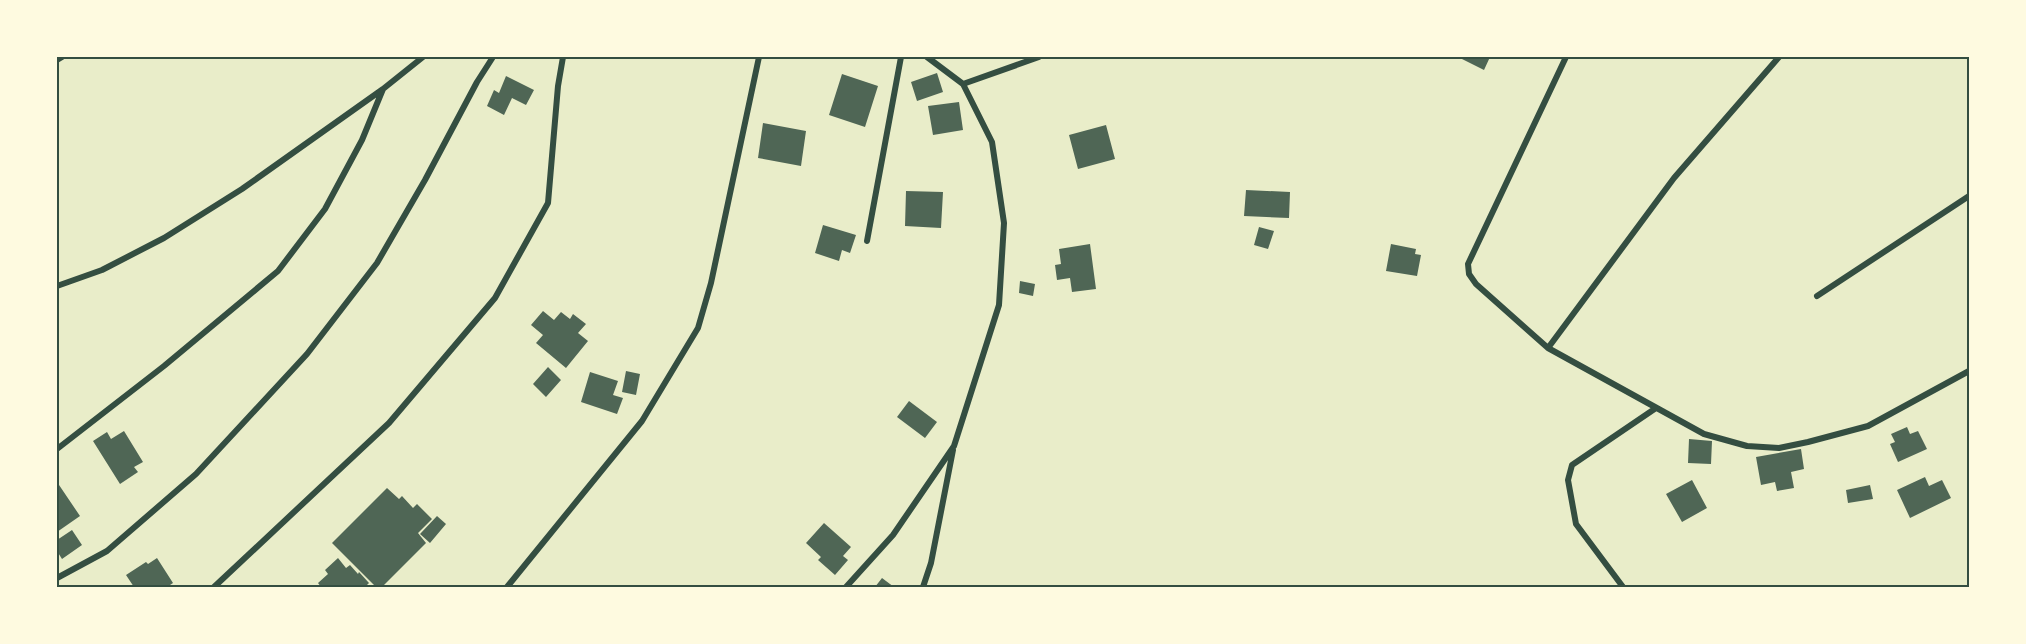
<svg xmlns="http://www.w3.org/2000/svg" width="2026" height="644" font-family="Quicksand,sans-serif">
  <rect width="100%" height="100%" fill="#e9edc9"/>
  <path fill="#4f6655" d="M 1458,57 L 1490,57 L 1484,70 Z
    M 937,73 L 943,92 L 917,101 L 911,82 Z
    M 842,74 L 878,86 L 865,127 L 829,115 Z
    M 506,76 L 534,90 L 526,105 L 512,98 L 504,115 L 487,106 L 494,90 L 499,93 Z
    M 959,102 L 963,130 L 933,135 L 928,106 Z
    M 763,123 L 806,131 L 801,166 L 758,158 Z
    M 1106,125 L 1115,159 L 1078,169 L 1069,135 Z
    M 1246,190 L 1290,192 L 1289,218 L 1244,216 Z
    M 906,191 L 943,192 L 941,228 L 905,226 Z
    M 823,225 L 856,235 L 850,253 L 842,250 L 839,261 L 815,253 Z
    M 1259,227 L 1274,231 L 1268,249 L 1254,245 Z
    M 1090,244 L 1096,289 L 1072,292 L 1070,278 L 1057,280 L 1055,265 L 1061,264 L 1059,249 Z
    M 1391,244 L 1416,249 L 1415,254 L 1421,255 L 1417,276 L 1386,271 Z
    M 1020,281 L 1035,284 L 1033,296 L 1019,293 Z
    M 543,311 L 554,320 L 561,312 L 570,319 L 573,314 L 586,324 L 578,333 L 588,341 L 566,368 L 536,343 L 543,335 L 531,325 Z
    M 548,367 L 561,380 L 546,397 L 533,384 Z
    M 626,371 L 640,374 L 636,395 L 622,392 Z
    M 590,372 L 618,381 L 613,395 L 623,398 L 617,414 L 581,402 Z
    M 909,401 L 937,422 L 925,438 L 897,417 Z
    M 1907,427 L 1910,434 L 1918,431 L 1927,449 L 1898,462 L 1890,444 L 1895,442 L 1891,434 Z
    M 124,431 L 143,462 L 134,467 L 138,472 L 120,484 L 93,441 L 107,432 L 111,439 Z
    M 1689,439 L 1712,441 L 1711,464 L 1688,463 Z
    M 1801,449 L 1804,469 L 1791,472 L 1794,488 L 1777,491 L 1775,482 L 1761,485 L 1756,457 Z
    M 1925,477 L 1929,486 L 1942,480 L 1951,498 L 1910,518 L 1897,490 Z
    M 1692,480 L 1707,508 L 1682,522 L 1666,494 Z
    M 57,482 L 80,516 L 57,532 Z
    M 1870,485 L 1873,499 L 1848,503 L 1846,490 Z
    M 387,488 L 399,499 L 402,496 L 413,508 L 417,504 L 432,519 L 418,533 L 426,543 L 382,587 L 376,587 L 332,543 Z
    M 437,516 L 446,524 L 430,543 L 420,534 Z
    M 824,523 L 851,547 L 843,556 L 848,560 L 835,575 L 818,560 L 821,557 L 806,543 Z
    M 72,530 L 82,545 L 62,559 L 57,551 L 57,540 Z
    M 157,558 L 173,583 L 167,587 L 134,587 L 126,575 L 146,562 L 148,564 Z
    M 338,558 L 346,568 L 350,565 L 358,574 L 359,572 L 369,583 L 365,587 L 321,587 L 318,583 L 328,574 L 325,570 Z
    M 882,578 L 894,587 L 875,587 Z"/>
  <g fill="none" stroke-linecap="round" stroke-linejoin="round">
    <path stroke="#344e41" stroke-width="6" d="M 1566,57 L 1468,264 L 1469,274 L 1476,284 L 1548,348 L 1704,434 L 1747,446 L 1779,448 L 1808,442 L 1868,426 L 1969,371
      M 57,60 L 62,57
      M 963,84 L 1039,57
      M 867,241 L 901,57
      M 57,286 L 102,270 L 164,238 L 242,189 L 383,89 L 423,57
      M 1817,296 L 1969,196
      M 1548,348 L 1674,178 L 1779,57
      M 57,449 L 164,366 L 278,271 L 325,209 L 362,140 L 383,89
      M 57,578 L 107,551 L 196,474 L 307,354 L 377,263 L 425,180 L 477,82 L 493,57
      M 214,587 L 389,423 L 495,298 L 548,203 L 558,86 L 563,57
      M 507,587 L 642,421 L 698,328 L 711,283 L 759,57
      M 846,587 L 893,535 L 954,446 L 999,305 L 1004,223 L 992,142 L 963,84 L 927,57
      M 923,587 L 931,563 L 953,450
      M 1623,587 L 1576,524 L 1568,480 L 1572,465 L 1656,408"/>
  </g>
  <rect width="2026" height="644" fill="none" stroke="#fefae0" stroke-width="117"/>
  <rect x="58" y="58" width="1910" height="528" fill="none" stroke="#344e41" stroke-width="2"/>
</svg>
